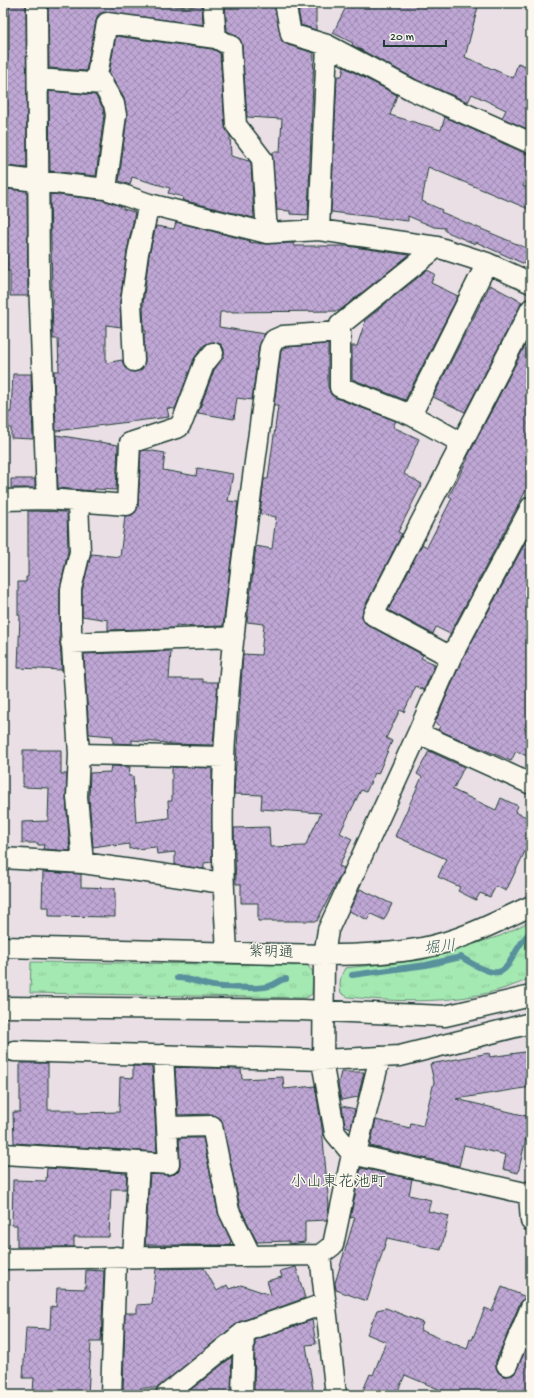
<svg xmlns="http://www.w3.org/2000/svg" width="534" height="1398" font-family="'Gochi Hand','Klee One',sans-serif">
  <defs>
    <pattern id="park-tufts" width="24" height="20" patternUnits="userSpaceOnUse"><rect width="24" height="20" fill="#a4e8b2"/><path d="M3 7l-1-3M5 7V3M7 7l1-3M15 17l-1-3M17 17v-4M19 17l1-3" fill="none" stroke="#8dc89a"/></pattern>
    <pattern id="building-cross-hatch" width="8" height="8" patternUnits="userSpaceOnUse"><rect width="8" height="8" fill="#bfa7d5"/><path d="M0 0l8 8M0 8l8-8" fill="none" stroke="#9b89ae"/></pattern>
  </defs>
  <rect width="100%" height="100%" fill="#e9dfe5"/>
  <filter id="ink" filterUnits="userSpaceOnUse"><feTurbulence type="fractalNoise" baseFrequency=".025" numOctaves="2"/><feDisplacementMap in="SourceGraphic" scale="8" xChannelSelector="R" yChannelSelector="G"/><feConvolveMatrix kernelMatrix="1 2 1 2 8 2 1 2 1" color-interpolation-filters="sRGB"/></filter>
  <g filter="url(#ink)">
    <path fill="url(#park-tufts)" stroke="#629273" d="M 531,921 L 531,978 C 474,1005 409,1003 348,997 L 341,993 C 339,983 340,977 345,968 L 422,960 L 500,936 Z
      M 31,962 L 307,965 L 313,972 L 312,994 L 306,998 L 30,993 Z"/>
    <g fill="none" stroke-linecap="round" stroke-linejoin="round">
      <path stroke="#59909c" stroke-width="6" d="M 352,975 L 426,965 L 461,957 C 515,991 501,962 531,931
        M 177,978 C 193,978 206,987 222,987 C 235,987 258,990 269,986 C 276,985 279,979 286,979"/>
    </g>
    <path fill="url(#building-cross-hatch)" stroke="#1f3d34" d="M 9,3 L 26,3 L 27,168 L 6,166 L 6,133 L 3,133 L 3,86 L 4,50 L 9,50 Z
      M 48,3 L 149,3 L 187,7 L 202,5 L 203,25 L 103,12 L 98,15 L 96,21 L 86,71 L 49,68 Z
      M 225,3 L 274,3 L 282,41 L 288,45 L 314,53 L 308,215 L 290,214 L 290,211 L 277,210 L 272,155 L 273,152 L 280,152 L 282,119 L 247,117 L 242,45 L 237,36 L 227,31 Z
      M 297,3 L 316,3 L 316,30 L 301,25 Z
      M 348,3 L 479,3 L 465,57 L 513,78 L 518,63 L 531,68 L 530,130 L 502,118 L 506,110 L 472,94 L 468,102 L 417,80 L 352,45 L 353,43 L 333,33 Z
      M 116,36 L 212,49 L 220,53 L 225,126 L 230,136 L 231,156 L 249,161 L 251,163 L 254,218 L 182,200 L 183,197 L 168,193 L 170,188 L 132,177 L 130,185 L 119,181 L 127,116 L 124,98 L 109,73 Z
      M 344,67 L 397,95 L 390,115 L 441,130 L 445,117 L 531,156 L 531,168 L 523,186 L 531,189 L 531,210 L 428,167 L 422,201 L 442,210 L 441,212 L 531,250 L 531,267 L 476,242 L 475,244 L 445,231 L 445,228 L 434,227 L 408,216 L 408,221 L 331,212 L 337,76 L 342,76 Z
      M 49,91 L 95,95 L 103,108 L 104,115 L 96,176 L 50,171 Z
      M 7,189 L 27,191 L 28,296 L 10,296 L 10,271 L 7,271 L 7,257 L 3,257 L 3,191 L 7,191 Z
      M 50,194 L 103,200 L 123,207 L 123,209 L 135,212 L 127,251 L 120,301 L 121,327 L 106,325 L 106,363 L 122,360 L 125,368 L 134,372 L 141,370 L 145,361 L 144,335 L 146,331 L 144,331 L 143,304 L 149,255 L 156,226 L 174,229 L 176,222 L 250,241 L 249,242 L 264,244 L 294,243 L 294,246 L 347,246 L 409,255 L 339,311 L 220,312 L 219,327 L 265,334 L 259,347 L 252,400 L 237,398 L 234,419 L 198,413 L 214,370 L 224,355 L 224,349 L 221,344 L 214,342 L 204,345 L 195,357 L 175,409 L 167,408 L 169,417 L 56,431 L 54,371 L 59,371 L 58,339 L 53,339 Z
      M 427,270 L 435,274 L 431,283 L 458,296 L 405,400 L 352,379 L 352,346 L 357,346 L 365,322 L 364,321 Z
      M 490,285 L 522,302 L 465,412 L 433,397 Z
      M 531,334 L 531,481 L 450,634 L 436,627 L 433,634 L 388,610 L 422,544 L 427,547 L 452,498 L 449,496 L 468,458 L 467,458 Z
      M 328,344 L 328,387 L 331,394 L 336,398 L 396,421 L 393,427 L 419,439 L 404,474 L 422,484 L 398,532 L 402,534 L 363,610 L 362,616 L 368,625 L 423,655 L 421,658 L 435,664 L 424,690 L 416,686 L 404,712 L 400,710 L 386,738 L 392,741 L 378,774 L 375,773 L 366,792 L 361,790 L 340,833 L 352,839 L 339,866 L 344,868 L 317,921 L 258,921 L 258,903 L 241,903 L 241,884 L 236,884 L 234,828 L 269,827 L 270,847 L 305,846 L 321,813 L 261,809 L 262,795 L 234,794 L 243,654 L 261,655 L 264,624 L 247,622 L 256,546 L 272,549 L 276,517 L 260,514 L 264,479 L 268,479 L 278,406 L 274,406 L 281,351 L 286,347 Z
      M 13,374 L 31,374 L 33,439 L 11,438 L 11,428 L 3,428 L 3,412 L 11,412 Z
      M 56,435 L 118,445 L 116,490 L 94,489 L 94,491 L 58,488 Z
      M 147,450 L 165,453 L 163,470 L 196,476 L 197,468 L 233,474 L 228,501 L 238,502 L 223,626 L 194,627 L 177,625 L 174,628 L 108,630 L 108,620 L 82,616 L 82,590 L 91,554 L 120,557 L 125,516 L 132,515 L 138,506 L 141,451 Z
      M 11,479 L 35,479 L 35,488 L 11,488 Z
      M 28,511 L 67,512 L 68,551 L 60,589 L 60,643 L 62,670 L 18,668 L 20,615 L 18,615 L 18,582 L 26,582 L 26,577 L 28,577 Z
      M 530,534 L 531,715 L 524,729 L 531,732 L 531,758 L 516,751 L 511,761 L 438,730 L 440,726 L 435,723 L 461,662 Z
      M 171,651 L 169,679 L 203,679 L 203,682 L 218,682 L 213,745 L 166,744 L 166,743 L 132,740 L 132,744 L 113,743 L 113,736 L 89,734 L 84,654 Z
      M 23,750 L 61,750 L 61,774 L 67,774 L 66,798 L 70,851 L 43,849 L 44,845 L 38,845 L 38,843 L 22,843 L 22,822 L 48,821 L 49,788 L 23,787 Z
      M 429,751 L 464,767 L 453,790 L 496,810 L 501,798 L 518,806 L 515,812 L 531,819 L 531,839 L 506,891 L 496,886 L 490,897 L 480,893 L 476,900 L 458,891 L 460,887 L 438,877 L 446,859 L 395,836 L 422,777 L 417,774 Z
      M 111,766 L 130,767 L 129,776 L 133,776 L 136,822 L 169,818 L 168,801 L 172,801 L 172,767 L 212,768 L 212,862 L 204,863 L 204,869 L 175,865 L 175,852 L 157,854 L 156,847 L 136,849 L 136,848 L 129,849 L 129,844 L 114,846 L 113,844 L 93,847 L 89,797 L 90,773 L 110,772 Z
      M 43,872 L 81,874 L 81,887 L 115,888 L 115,917 L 49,916 L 49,907 L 42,907 Z
      M 360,889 L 392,904 L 384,920 L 371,914 L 368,920 L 349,911 Z
      M 531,1051 L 531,1087 L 456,1099 L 531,1117 L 518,1173 L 503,1169 L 506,1155 L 464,1145 L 459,1166 L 370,1146 L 376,1120 L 410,1128 L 411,1123 L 423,1126 L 434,1082 L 430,1064 L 489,1053 L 490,1057 Z
      M 20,1063 L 48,1063 L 48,1110 L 76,1110 L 76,1113 L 119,1112 L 120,1077 L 133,1078 L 133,1066 L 152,1067 L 157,1152 L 14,1143 L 13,1112 L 20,1112 Z
      M 175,1067 L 241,1069 L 242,1079 L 283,1077 L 284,1089 L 315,1086 L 322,1128 L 329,1206 L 327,1220 L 305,1221 L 305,1242 L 289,1244 L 289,1241 L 257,1242 L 240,1207 L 221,1119 L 212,1114 L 178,1115 Z
      M 341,1072 L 364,1072 L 358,1097 L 341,1100 L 338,1084 Z
      M 342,1106 L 355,1109 L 351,1128 L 345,1126 Z
      M 179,1138 L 203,1138 L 218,1213 L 231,1241 L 230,1245 L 145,1245 L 150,1174 L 169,1175 L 175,1174 L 179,1170 L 180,1163 Z
      M 47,1168 L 127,1173 L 126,1189 L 111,1189 L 109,1237 L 74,1237 L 74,1247 L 17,1247 L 17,1225 L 12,1225 L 13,1180 L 46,1181 Z
      M 361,1168 L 412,1179 L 409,1195 L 431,1200 L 428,1211 L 449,1216 L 441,1250 L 387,1238 L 367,1301 L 336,1290 L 335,1283 L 355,1217 L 350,1218 Z
      M 296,1267 L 305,1298 L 239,1322 L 158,1388 L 141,1388 L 141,1395 L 123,1395 L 125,1313 L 137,1313 L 137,1305 L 152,1304 L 156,1269 L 204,1268 L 217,1291 L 227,1285 L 229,1289 L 241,1285 L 271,1295 L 267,1281 L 282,1277 L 280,1271 Z
      M 86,1270 L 104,1271 L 101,1342 L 91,1342 L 88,1395 L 33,1392 L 34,1378 L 23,1378 L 26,1328 L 50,1329 L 51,1306 L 56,1307 L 57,1288 L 85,1289 Z
      M 502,1287 L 526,1297 L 520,1303 L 496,1361 L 496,1367 L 498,1372 L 503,1376 L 509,1376 L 514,1374 L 531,1337 L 531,1395 L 442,1395 L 443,1391 L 405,1375 L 396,1395 L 361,1395 L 370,1374 L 373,1375 L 386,1342 L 367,1334 L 377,1310 L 386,1308 L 423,1323 L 420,1330 L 467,1349 L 470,1339 L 472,1340 L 485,1308 L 492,1311 Z
      M 312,1320 L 316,1344 L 306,1345 L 314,1395 L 254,1395 L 255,1340 Z
      M 232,1357 L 231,1395 L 184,1395 Z"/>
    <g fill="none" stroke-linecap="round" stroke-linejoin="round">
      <g stroke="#1f3d34" stroke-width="23">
        <path id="minor" d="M 37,3 L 39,278 L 47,499
          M 213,3 L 216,38 L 231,46 L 236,125 L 262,159 L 267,233
          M 285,3 L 291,34 L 327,45 L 412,90 L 531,143
          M 38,79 L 103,84
          M 3,177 L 106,189 L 149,204 L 267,233 L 319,230 L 437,247 L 487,263 L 531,283
          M 106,189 L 116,115 L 114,104 L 97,75 L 107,23 L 216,38
          M 319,230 L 327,45
          M 437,247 L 340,325 L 340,387 L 411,415 L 462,443
          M 134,361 L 131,303 L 138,253 L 149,204
          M 411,415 L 487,263
          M 3,500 L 47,499 L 127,505 L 130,443 L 179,427 L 183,420 L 204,364 L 213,353
          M 78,501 L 80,552 L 71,589 L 71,630 L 79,754 L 77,797 L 83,863
          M 71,643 L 234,637
          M 451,657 L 373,615 L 531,309
          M 418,733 L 531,784
          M 79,754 L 224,757
          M 3,858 L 83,863 L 223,883
          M 3,947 L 324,955 C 357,955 390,954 422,948 C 461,941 496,922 531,906
          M 227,952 C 223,887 221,822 224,757 C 231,620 253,484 270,348 L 274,340 L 283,336 L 340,332
          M 3,1007 L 302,1010 L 445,1016 L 531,996
          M 14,1051 L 323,1060 L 400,1056 L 531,1023
          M 380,1057 L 358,1145 L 352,1154 L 529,1194
          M 167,1127 L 212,1126 L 229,1211 L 251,1256
          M 3,1154 L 139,1162 L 133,1257
          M 139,1162 L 169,1164 L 163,1055
          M 531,1191 L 529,1194 L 531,1221
          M 320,1255 L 336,1395
          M 3,1259 L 320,1255 L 333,1245 L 352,1154 L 335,1133 L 323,1067 L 324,955 L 328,930 L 418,733 L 451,657 L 531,507
          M 507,1365 L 531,1307
          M 111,1395 L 116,1257
          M 166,1395 L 244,1332 L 326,1303
          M 242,1395 L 244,1332"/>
      </g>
      <use href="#minor" stroke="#fbf7ec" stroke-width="20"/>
    </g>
  </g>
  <g text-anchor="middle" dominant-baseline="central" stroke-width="3" stroke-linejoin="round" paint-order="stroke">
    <g font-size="15" fill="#1f3d34" stroke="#fbf7ec">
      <text transform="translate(271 953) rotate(2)">紫明通</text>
    </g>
    <g font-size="16" font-style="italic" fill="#37605f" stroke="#fbf7ec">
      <text transform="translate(440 949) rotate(-6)">堀川</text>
    </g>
    <g font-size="16" fill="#1f3d34" stroke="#fbf7ec">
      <text x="338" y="1183">小山東花池町</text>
    </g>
  </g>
  <rect width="534" height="1398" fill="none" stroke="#fbf7ec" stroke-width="16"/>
  <rect x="8" y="8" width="518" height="1382" fill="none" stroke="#1f3d34" stroke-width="1.5" filter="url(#ink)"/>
  <path d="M384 40v6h62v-6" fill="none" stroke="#1f3d34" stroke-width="2"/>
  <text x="390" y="40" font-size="12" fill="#1f3d34" stroke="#fbf7ec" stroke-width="3" paint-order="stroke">20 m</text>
</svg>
